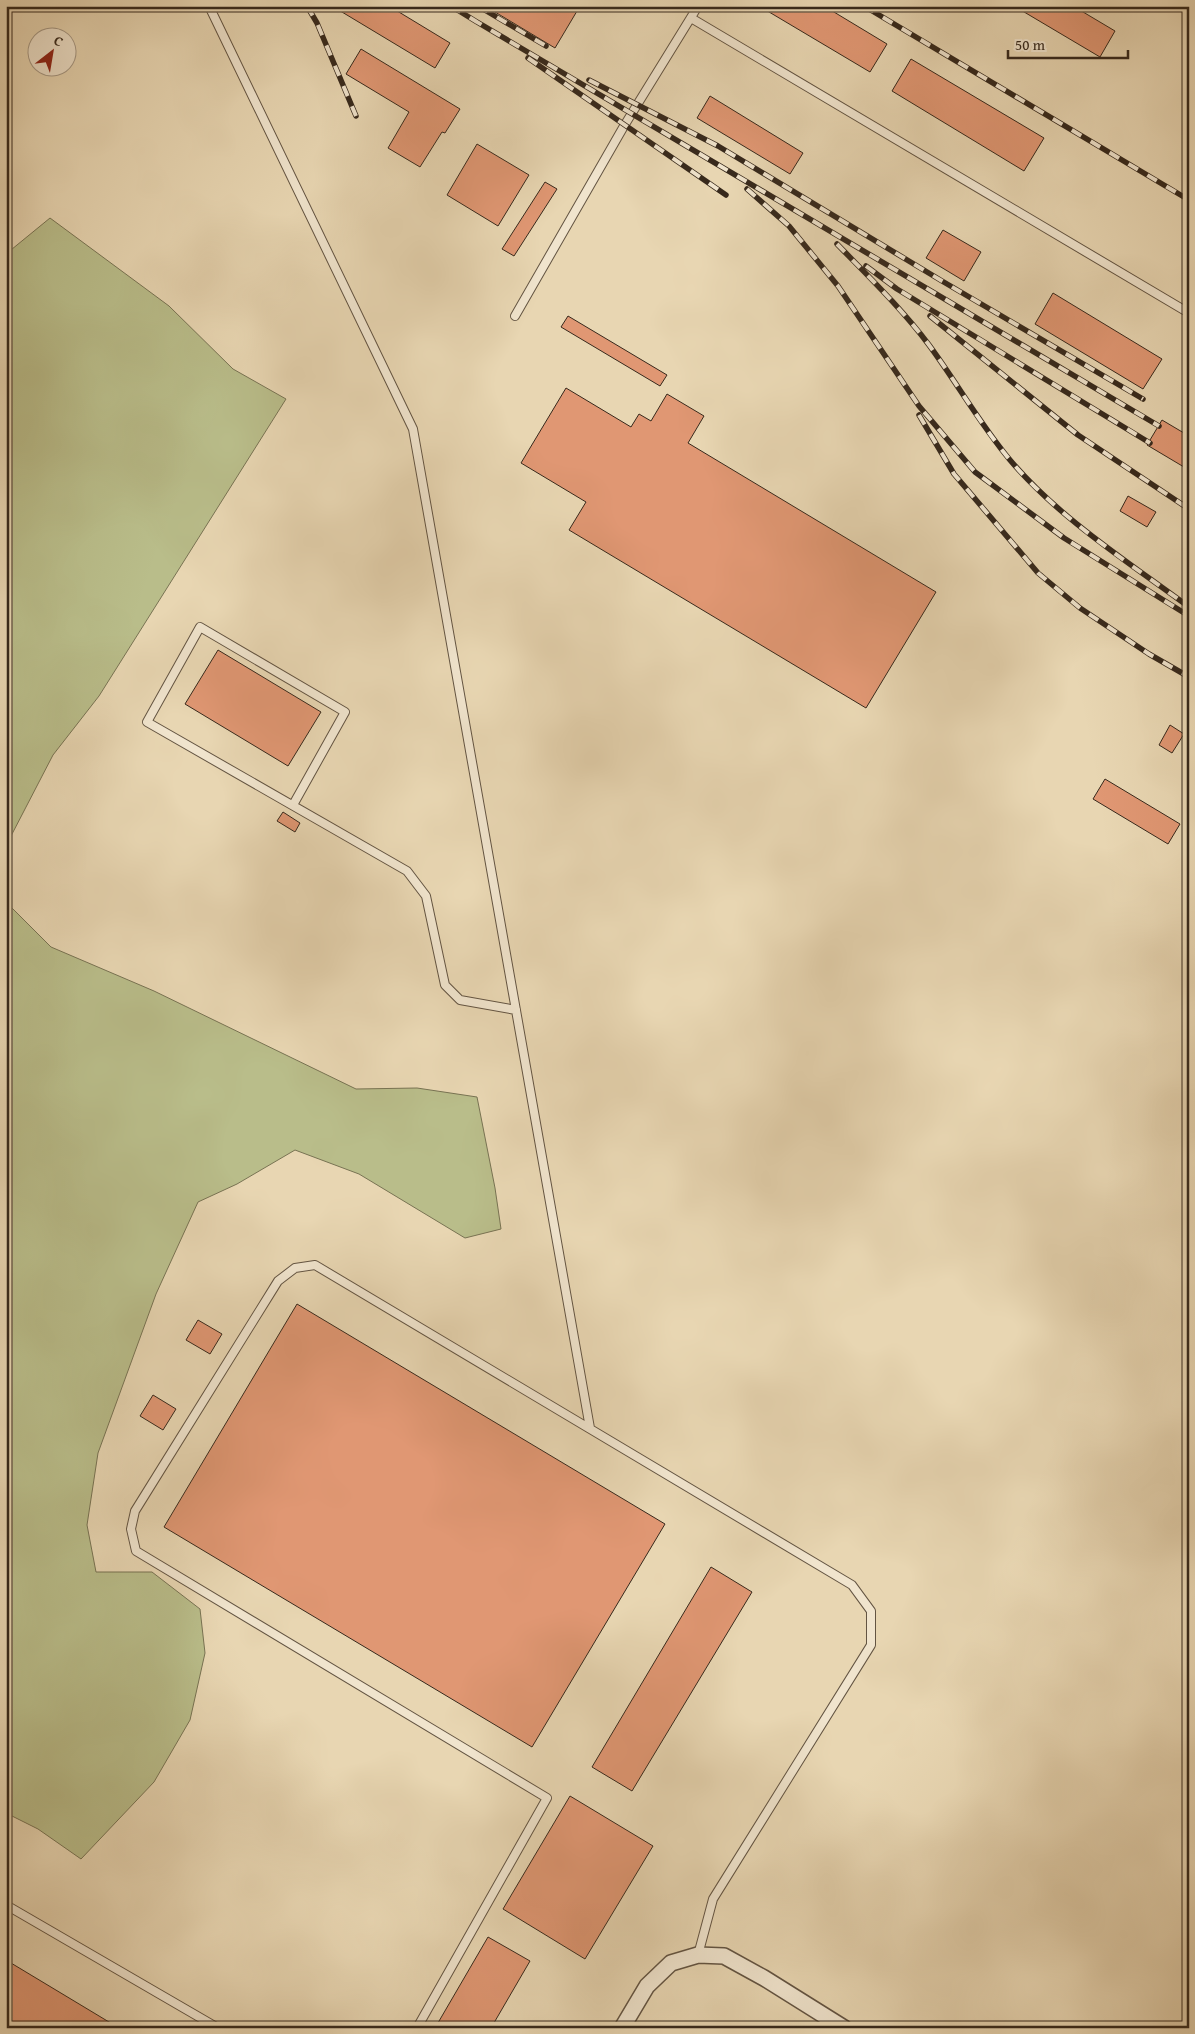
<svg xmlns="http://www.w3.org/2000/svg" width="1195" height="2034" font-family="'Gentium Book Plus',serif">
  <rect width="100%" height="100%" fill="#e8d6b2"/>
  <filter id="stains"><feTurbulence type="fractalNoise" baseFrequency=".004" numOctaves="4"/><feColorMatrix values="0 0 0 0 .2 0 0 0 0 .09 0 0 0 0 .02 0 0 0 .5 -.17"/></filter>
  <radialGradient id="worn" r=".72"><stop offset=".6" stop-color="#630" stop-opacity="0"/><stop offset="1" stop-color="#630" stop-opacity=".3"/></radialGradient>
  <path fill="#b9bd8a" stroke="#787353" d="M 50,218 L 169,306 L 233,369 L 286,399 L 99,696 L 53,755 L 11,836 L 6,902 L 51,947 L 154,991 L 356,1089 L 417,1088 L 477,1097 L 495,1188 L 501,1229 L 465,1238 L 359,1174 L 295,1150 L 237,1184 L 198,1202 L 156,1294 L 98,1453 L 87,1525 L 96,1572 L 152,1572 L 200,1609 L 205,1653 L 190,1720 L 154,1782 L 81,1859 L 38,1829 L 6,1813 L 6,254 Z"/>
  <path fill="#e09773" stroke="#37291c" d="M 332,6 L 389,6 L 450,43 L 435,68 Z
    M 485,6 L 580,6 L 555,48 Z
    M 759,6 L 824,6 L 887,44 L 870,72 Z
    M 1014,6 L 1073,6 L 1115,31 L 1100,57 Z
    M 361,49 L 460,109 L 445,133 L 442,132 L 420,167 L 388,148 L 409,112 L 346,74 Z
    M 911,59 L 1044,138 L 1024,171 L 892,91 Z
    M 710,96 L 803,153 L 790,174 L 697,118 Z
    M 477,144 L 529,175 L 498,226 L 447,195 Z
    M 545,182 L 557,189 L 514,256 L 502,249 Z
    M 943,230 L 981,252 L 964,281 L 926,258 Z
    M 1053,293 L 1162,359 L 1143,389 L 1035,324 Z
    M 568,316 L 667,375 L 660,386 L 561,327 Z
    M 566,388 L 631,427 L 639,414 L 651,421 L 667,394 L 704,416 L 688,443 L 936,592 L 866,708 L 569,530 L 586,502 L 521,463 Z
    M 1162,420 L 1189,436 L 1189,470 L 1147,445 Z
    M 1128,496 L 1156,512 L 1147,527 L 1120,511 Z
    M 218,650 L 321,712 L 288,766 L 185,704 Z
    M 1170,725 L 1184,734 L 1172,753 L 1159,745 Z
    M 1105,779 L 1180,824 L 1168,844 L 1093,799 Z
    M 283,812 L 300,823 L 295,832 L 277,821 Z
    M 297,1304 L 665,1524 L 532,1747 L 164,1527 Z
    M 198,1320 L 222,1334 L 210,1354 L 186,1340 Z
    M 153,1395 L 176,1409 L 163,1430 L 140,1416 Z
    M 711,1567 L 752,1592 L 632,1791 L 592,1767 Z
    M 570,1796 L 653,1846 L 585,1959 L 503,1909 Z
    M 488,1937 L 530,1961 L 491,2028 L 435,2028 Z
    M 6,1960 L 119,2028 L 6,2028 Z"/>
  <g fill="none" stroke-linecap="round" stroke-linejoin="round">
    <g stroke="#635442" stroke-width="10">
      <path id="service" d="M 209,6 L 413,429 L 590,1428
        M 691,18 L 1189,313
        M 515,316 L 624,126 L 698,6
        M 293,805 L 345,712 L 200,627 L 147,722 L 407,871 L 426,896 L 445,985 L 460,1000 L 516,1010
        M 6,1905 L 218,2028
        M 417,2028 L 547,1798 L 136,1551 L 131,1529 L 135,1511 L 278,1281 L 295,1268 L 315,1265 L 852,1585 L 871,1611 L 871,1645 L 713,1899 L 698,1955"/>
    </g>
    <g stroke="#635442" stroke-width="18">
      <path id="minor" d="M 622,2028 L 647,1986 L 671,1963 L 698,1955 L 724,1956 L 764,1978 L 844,2028"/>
    </g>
    <use href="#service" stroke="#f0e4cd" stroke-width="8"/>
    <use href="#minor" stroke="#f0e4cd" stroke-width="15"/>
    <g stroke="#37291c" stroke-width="5.5">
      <path id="rail" d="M 307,6 L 317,23 L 356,116
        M 451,6 L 477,22
        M 478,6 L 546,46
        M 864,6 L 1189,200
        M 472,19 L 1159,426
        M 528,58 L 726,195
        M 589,80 L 718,146 L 942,281 L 1143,399
        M 747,189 L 789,226 L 838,286 L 919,406 L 975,472 L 1064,538 L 1189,616
        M 837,244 C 869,277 902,309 929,345 C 957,383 980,424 1010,460 C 1059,518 1128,562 1189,607
        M 866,266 L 897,289 L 1150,443
        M 930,316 L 1078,435 L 1189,509
        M 919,415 L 954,474 L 1038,573 L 1080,608 L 1149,654 L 1189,677"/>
    </g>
    <use href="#rail" stroke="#f0e4cd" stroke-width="4" stroke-dasharray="11" stroke-linecap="butt"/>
  </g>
  <rect width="1195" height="2034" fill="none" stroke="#e8d6b2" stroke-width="25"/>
  <rect x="8" y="8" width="1180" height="2019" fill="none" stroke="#37291c" stroke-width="2.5"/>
  <rect x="12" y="12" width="1170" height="2009" fill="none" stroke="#37291c"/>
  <g transform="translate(52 52) rotate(31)"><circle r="24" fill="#f0e4cd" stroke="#a69986"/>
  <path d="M0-4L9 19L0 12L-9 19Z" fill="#8f2418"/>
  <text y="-8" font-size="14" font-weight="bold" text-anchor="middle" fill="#37291c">С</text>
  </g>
  <path d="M1008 50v8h120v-8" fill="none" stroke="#37291c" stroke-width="2.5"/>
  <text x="1015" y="50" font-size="15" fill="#37291c" stroke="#f0e4cd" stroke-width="4" paint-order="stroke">50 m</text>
  <rect width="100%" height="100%" filter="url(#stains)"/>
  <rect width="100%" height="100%" fill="url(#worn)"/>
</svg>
